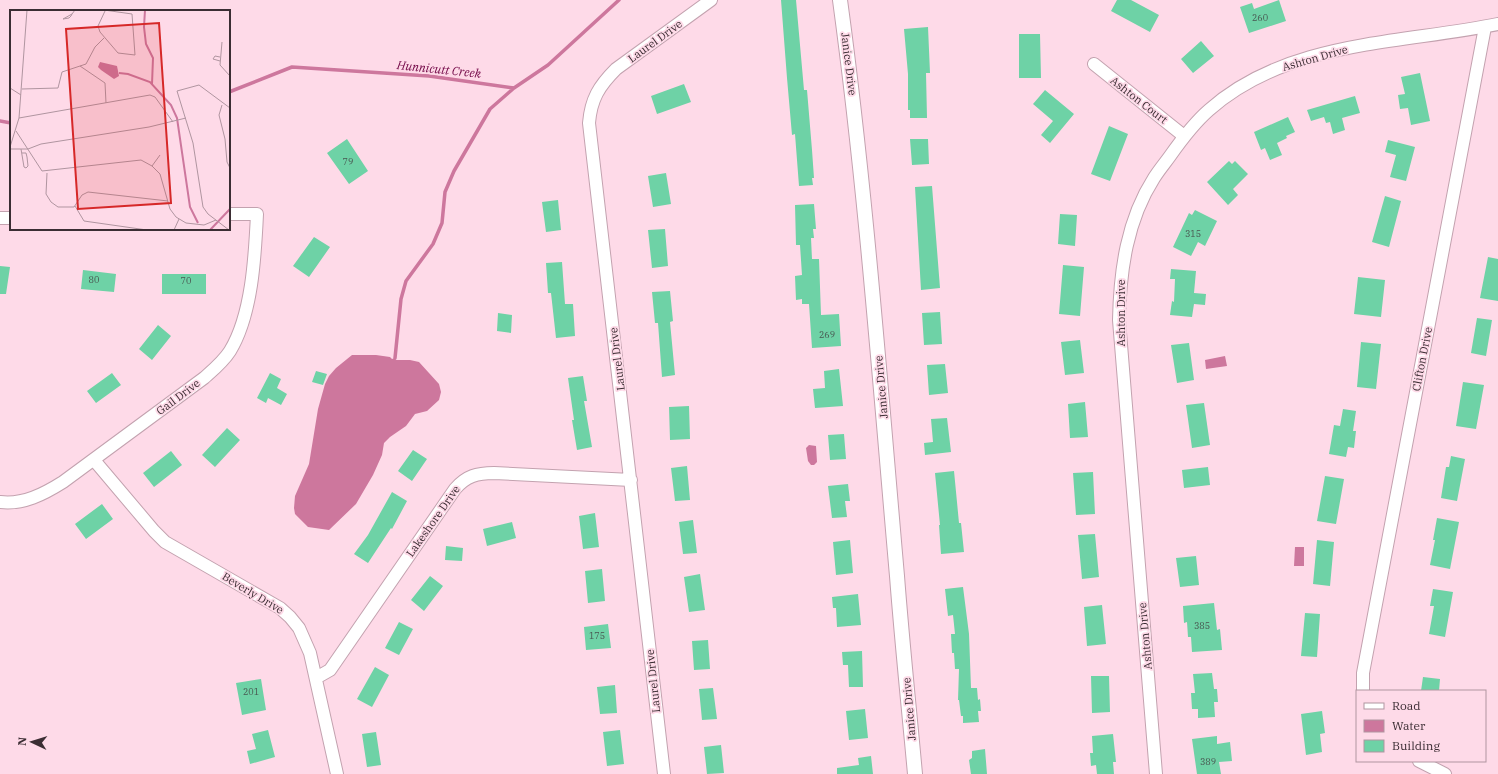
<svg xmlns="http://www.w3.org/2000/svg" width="1498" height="774" font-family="'IBM Plex Serif',serif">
  <rect width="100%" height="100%" fill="#fedae8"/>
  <path fill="#cd779d" d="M 352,355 L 376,355 L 390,357 L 392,359 L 395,358 L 396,360 L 410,360 L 419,362 L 439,384 L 441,392 L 439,400 L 427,411 L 415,414 L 406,426 L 390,437 L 384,443 L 382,455 L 373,475 L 356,504 L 329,530 L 308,527 L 295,514 L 294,508 L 295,496 L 309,464 L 318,409 L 325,384 L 329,376 L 336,368 Z
    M 1225,356 L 1227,366 L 1206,369 L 1205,360 Z
    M 809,445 L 816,446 L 817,462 L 814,465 L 811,465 L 808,461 L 806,448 Z
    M 1295,547 L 1304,547 L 1304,566 L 1294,566 Z"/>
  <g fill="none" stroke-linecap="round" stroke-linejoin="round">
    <path stroke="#cd779d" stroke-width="3.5" d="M 229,92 L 292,67 L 429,76 L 514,88
      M 0,121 L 11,123
      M 395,358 L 401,299 L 406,281 L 433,244 L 442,223 L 445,192 L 454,171 L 490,109 L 514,88 L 548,65 L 619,0"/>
  </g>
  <path fill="#6ed2a6" d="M 781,0 L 796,0 L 804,90 L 807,90 L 812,150 L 814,178 L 812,178 L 813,185 L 799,186 L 795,134 L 792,135 L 787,78 Z
    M 1117,0 L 1131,0 L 1159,15 L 1150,32 L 1111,11 Z
    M 1279,0 L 1286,21 L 1249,33 L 1240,7 L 1252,3 L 1254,9 Z
    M 928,27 L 930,73 L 926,73 L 927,118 L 910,118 L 910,110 L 908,110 L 908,74 L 904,29 Z
    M 1019,34 L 1040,34 L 1041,78 L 1019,78 Z
    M 1201,41 L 1214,56 L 1193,73 L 1181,59 Z
    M 1420,73 L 1430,121 L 1411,125 L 1408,108 L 1400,109 L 1398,95 L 1405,94 L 1401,77 Z
    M 684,84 L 691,102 L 657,114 L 651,96 Z
    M 1045,90 L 1074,114 L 1050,143 L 1041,135 L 1053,121 L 1033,104 Z
    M 1355,96 L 1360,113 L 1342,118 L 1345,130 L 1333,134 L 1330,122 L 1326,123 L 1324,117 L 1311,121 L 1307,110 Z
    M 1288,117 L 1295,132 L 1286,136 L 1287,138 L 1277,143 L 1282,155 L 1270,160 L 1265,148 L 1261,150 L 1254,132 Z
    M 1109,126 L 1128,134 L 1110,181 L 1091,174 Z
    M 347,139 L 368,171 L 349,184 L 327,153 Z
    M 910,139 L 928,139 L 929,164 L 912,165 Z
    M 1388,140 L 1415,147 L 1406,181 L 1390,177 L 1396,155 L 1385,152 Z
    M 1229,161 L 1232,164 L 1235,161 L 1248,174 L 1233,189 L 1238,195 L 1228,205 L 1207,182 Z
    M 666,173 L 671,204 L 653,207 L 648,176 Z
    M 932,186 L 940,288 L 921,290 L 915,187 Z
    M 1385,196 L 1401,201 L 1389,247 L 1372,242 Z
    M 558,200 L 561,230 L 546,232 L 542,202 Z
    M 814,204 L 816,229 L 813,229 L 814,238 L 811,238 L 812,259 L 819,259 L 821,315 L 839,314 L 841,346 L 812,348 L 809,304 L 802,304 L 802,299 L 796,300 L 795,276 L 802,275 L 800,245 L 796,245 L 795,205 Z
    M 1195,210 L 1217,221 L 1205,246 L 1198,242 L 1191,256 L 1173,247 L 1189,213 L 1192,215 Z
    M 1060,214 L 1077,215 L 1075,246 L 1058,244 Z
    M 665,229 L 668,266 L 652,268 L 648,230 Z
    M 314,237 L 330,247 L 309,277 L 293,266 Z
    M 1488,257 L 1498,259 L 1498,301 L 1480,298 Z
    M 562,262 L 565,304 L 573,304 L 575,336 L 556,338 L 551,293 L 548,293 L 546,263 Z
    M 1063,265 L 1084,267 L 1080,316 L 1059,314 Z
    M 0,266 L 10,267 L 6,294 L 0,294 Z
    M 1171,269 L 1196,271 L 1194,293 L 1206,294 L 1205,305 L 1194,304 L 1192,317 L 1170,315 L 1172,301 L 1174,302 L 1175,279 L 1170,279 Z
    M 83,270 L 116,274 L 114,292 L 81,289 Z
    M 162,274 L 206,274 L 206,294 L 162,294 Z
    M 1358,277 L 1385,280 L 1381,317 L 1354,314 Z
    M 670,291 L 673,321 L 670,322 L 675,375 L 662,377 L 658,323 L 655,323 L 652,292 Z
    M 940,312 L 942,344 L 924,345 L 922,313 Z
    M 498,313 L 512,315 L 511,333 L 497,331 Z
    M 1477,318 L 1492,320 L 1486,356 L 1471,353 Z
    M 158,325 L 171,336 L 152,360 L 139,349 Z
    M 1080,340 L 1084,373 L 1065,375 L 1061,342 Z
    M 1361,342 L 1381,344 L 1376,389 L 1357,387 Z
    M 1189,343 L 1194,380 L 1177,383 L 1171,345 Z
    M 945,364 L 948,393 L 929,395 L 927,365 Z
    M 839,369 L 843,406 L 815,408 L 813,389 L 825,388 L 824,371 Z
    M 316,371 L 327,374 L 323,385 L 312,382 Z
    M 112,373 L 121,385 L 96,403 L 87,391 Z
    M 270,373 L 281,379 L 277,388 L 287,394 L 281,405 L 268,398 L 266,403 L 257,398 Z
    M 583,376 L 587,401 L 584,401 L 592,447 L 577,450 L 572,420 L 574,420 L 568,378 Z
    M 1463,382 L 1484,385 L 1476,429 L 1456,426 Z
    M 1085,402 L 1088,437 L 1070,438 L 1068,404 Z
    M 1204,403 L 1210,445 L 1192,448 L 1186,405 Z
    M 689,406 L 690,439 L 670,440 L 669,407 Z
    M 1343,409 L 1356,411 L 1353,431 L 1356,431 L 1354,448 L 1348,447 L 1346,457 L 1329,454 L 1334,425 L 1340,426 Z
    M 947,418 L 951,452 L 925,455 L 924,443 L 933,442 L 931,419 Z
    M 227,428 L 240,440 L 215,467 L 202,455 Z
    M 844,434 L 846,459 L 830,460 L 828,435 Z
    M 413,450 L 427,459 L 412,481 L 398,471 Z
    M 171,451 L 182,465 L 154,487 L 143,473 Z
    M 1451,456 L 1465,459 L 1457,501 L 1441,498 L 1446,467 L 1449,467 Z
    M 687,466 L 690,500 L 675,501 L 671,468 Z
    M 1208,467 L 1210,485 L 1184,488 L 1182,470 Z
    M 954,471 L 959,523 L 961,523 L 964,552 L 941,554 L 939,525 L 940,525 L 935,473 Z
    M 1093,472 L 1095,514 L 1076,515 L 1073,473 Z
    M 1325,476 L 1344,479 L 1336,524 L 1317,521 Z
    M 848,484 L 850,501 L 845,501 L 847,517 L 832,518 L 828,486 Z
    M 392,492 L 407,501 L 392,529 L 391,528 L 368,563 L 354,554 L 368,535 Z
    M 102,504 L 113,519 L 86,539 L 75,524 Z
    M 595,513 L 599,547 L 583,549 L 579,516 Z
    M 1437,518 L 1459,522 L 1450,569 L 1430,565 L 1435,540 L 1433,540 Z
    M 693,520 L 697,553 L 683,554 L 679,522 Z
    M 512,522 L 516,538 L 487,546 L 483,529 Z
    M 1095,534 L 1099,577 L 1082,579 L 1078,535 Z
    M 850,540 L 853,573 L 836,575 L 833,542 Z
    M 1317,540 L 1334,542 L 1330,586 L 1313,584 Z
    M 446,546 L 463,548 L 462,561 L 445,560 Z
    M 1196,556 L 1199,585 L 1180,587 L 1176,558 Z
    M 602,569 L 605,601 L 588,603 L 585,571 Z
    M 700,574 L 705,610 L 689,612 L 684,577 Z
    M 430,576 L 443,586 L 424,611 L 411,600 Z
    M 963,587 L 969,634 L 971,688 L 977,688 L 978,700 L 980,699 L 981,711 L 978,711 L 979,722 L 963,723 L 963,716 L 961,716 L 959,700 L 958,700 L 959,669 L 955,669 L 954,653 L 952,653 L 951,634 L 955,634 L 953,615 L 948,616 L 945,589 Z
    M 1433,589 L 1453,592 L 1445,637 L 1429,634 L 1434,606 L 1430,606 Z
    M 858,594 L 861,625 L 837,627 L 836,608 L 833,608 L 832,597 Z
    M 1214,603 L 1217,630 L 1220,629 L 1222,650 L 1192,652 L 1191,637 L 1188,637 L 1187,622 L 1184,623 L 1183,606 Z
    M 1102,605 L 1106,644 L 1087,646 L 1084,607 Z
    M 1305,613 L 1320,614 L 1317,657 L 1301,656 Z
    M 399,622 L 413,629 L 399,655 L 385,648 Z
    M 608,624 L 611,648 L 586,650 L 584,627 Z
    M 708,640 L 710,669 L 694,670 L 692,641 Z
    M 862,651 L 863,687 L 849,687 L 848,665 L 843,665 L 842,652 Z
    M 375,667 L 389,675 L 372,707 L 357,699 Z
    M 1212,673 L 1214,689 L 1217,689 L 1218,702 L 1214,702 L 1215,717 L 1198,718 L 1198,709 L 1192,709 L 1191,693 L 1195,693 L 1193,674 Z
    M 1091,676 L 1109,676 L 1110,712 L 1092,713 Z
    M 1423,677 L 1440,679 L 1439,691 L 1421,691 Z
    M 261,679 L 266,710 L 242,715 L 236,683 Z
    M 615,685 L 617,713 L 600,714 L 597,687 Z
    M 713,688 L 717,719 L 702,720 L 699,689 Z
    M 865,709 L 868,738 L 849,740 L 846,711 Z
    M 1322,711 L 1325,733 L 1320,734 L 1322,752 L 1306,755 L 1301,714 Z
    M 268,730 L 275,757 L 250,764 L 247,751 L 256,749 L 252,734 Z
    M 620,730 L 624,764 L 607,766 L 603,732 Z
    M 376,732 L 381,765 L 367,767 L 362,734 Z
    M 1113,734 L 1116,762 L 1113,762 L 1114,774 L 1097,774 L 1096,765 L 1091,766 L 1090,753 L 1093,753 L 1092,736 Z
    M 1217,736 L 1217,744 L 1230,742 L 1232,761 L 1219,762 L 1221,774 L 1197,774 L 1192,739 Z
    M 721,745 L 724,773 L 707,774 L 704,747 Z
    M 985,749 L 987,774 L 971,774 L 969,760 L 972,758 L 972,751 Z
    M 871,756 L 873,774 L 837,774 L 837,768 L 859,765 L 858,758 Z"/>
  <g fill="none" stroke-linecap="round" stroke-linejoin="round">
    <g stroke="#c3a2af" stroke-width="14">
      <path id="minor" d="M 1094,64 L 1184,136
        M 0,218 L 11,218
        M 94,460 L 154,531 L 165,542 L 280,608 L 290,617 L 299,628 L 310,653 L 337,774
        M 0,502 C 23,505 44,494 63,482 L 204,378 C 213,370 223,362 230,351 C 252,315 255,257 257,214 L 229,214
        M 316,678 L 330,670 L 455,489 C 466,476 477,473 494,473 L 631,480
        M 1363,691 L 1363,673 L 1485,27
        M 1419,761 L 1445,774
        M 664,774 L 589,123 C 591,99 599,86 616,69 L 711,0
        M 1156,774 L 1119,320 C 1120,270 1127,220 1154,178 C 1159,170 1165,163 1170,156 C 1182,139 1194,123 1209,110 C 1288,40 1401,44 1498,24"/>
    </g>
    <g stroke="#c3a2af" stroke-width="16">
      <path id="tertiary" d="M 840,0 C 866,191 880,383 897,576 C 902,642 909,708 915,774"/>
    </g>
    <use href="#minor" stroke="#fff" stroke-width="12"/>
    <use href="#tertiary" stroke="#fff" stroke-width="14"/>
  </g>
  <g text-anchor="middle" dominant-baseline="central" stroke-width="3.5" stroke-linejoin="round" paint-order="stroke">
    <g font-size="9" fill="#485650">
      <text x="1260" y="17">260</text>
      <text x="348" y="161">79</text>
      <text x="1193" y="233">315</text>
      <text x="94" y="279">80</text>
      <text x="186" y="280">70</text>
      <text x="827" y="334">269</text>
      <text x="1202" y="625">385</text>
      <text x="597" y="635">175</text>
      <text x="251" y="691">201</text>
      <text x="1208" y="761">389</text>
    </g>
    <g font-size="11" fill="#3b2d33" stroke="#fedae8">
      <text transform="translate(655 41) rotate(-36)">Laurel Drive</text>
      <text transform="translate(1315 58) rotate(-16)">Ashton Drive</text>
      <text transform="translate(849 64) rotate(83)">Janice Drive</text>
      <text transform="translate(1139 100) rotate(38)">Ashton Court</text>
      <text transform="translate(1121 313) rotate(-90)">Ashton Drive</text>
      <text transform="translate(617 359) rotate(-97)">Laurel Drive</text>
      <text transform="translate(1422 359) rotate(-79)">Clifton Drive</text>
      <text transform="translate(881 387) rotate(-95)">Janice Drive</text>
      <text transform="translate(178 397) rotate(-37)">Gail Drive</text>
      <text transform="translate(433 521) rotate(-55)">Lakeshore Drive</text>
      <text transform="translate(253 593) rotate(31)">Beverly Drive</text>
      <text transform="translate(1145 636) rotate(-95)">Ashton Drive</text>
      <text transform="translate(653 681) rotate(-96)">Laurel Drive</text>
      <text transform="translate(909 709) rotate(-95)">Janice Drive</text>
    </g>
    <g font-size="12" font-style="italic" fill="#710545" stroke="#fedae8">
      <text transform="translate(439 69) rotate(6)">Hunnicutt Creek</text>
    </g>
  </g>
  <g transform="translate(10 10)">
    <rect width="220" height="220" fill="#fedae8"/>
    <path d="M 90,52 L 107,56 L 109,66 L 104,69 L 91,60 L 88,57 Z" fill="#cd779d"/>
    <path fill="none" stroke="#cd779d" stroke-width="2" d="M 135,0 L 134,17 L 136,34 L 143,48 L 142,74M 109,63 L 118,64 L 140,72 L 161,95 L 167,108 L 180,197 L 188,213M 200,220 L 220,199"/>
    <path fill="none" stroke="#b095a0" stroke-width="1" d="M 94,0 L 122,4 L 125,45 L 108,43 L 90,22 L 88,16 L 95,1M 62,4 L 53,9 L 59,8 L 61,6 L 62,4 L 65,0M 212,32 L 210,55 L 220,66M 210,51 L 203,49 L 205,46 L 210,47M 70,56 L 95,73 L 96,93M 0,78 L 11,85M 12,79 L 48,78 L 52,62 L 76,54 L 85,37 L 94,28M 212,95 L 209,105 L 215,129 L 217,152 L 220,158M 9,108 L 140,85 L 145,87 L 163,112M 6,121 L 32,161 L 131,150 L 142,156 L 150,164 L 160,199 L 166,207 L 176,213 L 194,215 L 206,210M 0,137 L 9,108 L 17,0M 0,139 L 18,139 L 31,134 L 139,117 L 176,108M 11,139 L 14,157 L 16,158 L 18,156 L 17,147 L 16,143 L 12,143M 142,156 L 150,145M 37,163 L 36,184 L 41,192 L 48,197 L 64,197 L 72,185 L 78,182 L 158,191M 65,196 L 74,211 L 137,220M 164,220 L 169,209M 219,220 L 198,204 L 193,197 L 183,133 L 167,81 L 189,75 L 220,98"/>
    <path fill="#d62828" fill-opacity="0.15" stroke="#d62828" stroke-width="2" d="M 149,13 L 161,193 L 68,199 L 56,19 Z"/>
    <rect width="220" height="220" fill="none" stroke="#3b2d33" stroke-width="2"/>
  </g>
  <rect x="1356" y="690" width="130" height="72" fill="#fedae8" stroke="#b095a0"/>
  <rect x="1364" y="703" width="20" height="6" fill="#ffffff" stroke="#b095a0"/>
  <text x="1392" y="710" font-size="12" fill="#3b2d33">Road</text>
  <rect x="1364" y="720" width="20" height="12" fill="#cd779d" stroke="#b095a0"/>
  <text x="1392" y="730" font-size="12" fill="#3b2d33">Water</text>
  <rect x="1364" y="740" width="20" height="12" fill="#6ed2a6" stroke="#b095a0"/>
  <text x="1392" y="750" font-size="12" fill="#3b2d33">Building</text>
  <g transform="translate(32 742) rotate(274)" stroke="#fedae8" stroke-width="3" paint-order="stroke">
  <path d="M0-3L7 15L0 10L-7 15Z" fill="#3b2d33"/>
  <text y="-6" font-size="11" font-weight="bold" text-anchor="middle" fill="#3b2d33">N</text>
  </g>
</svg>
